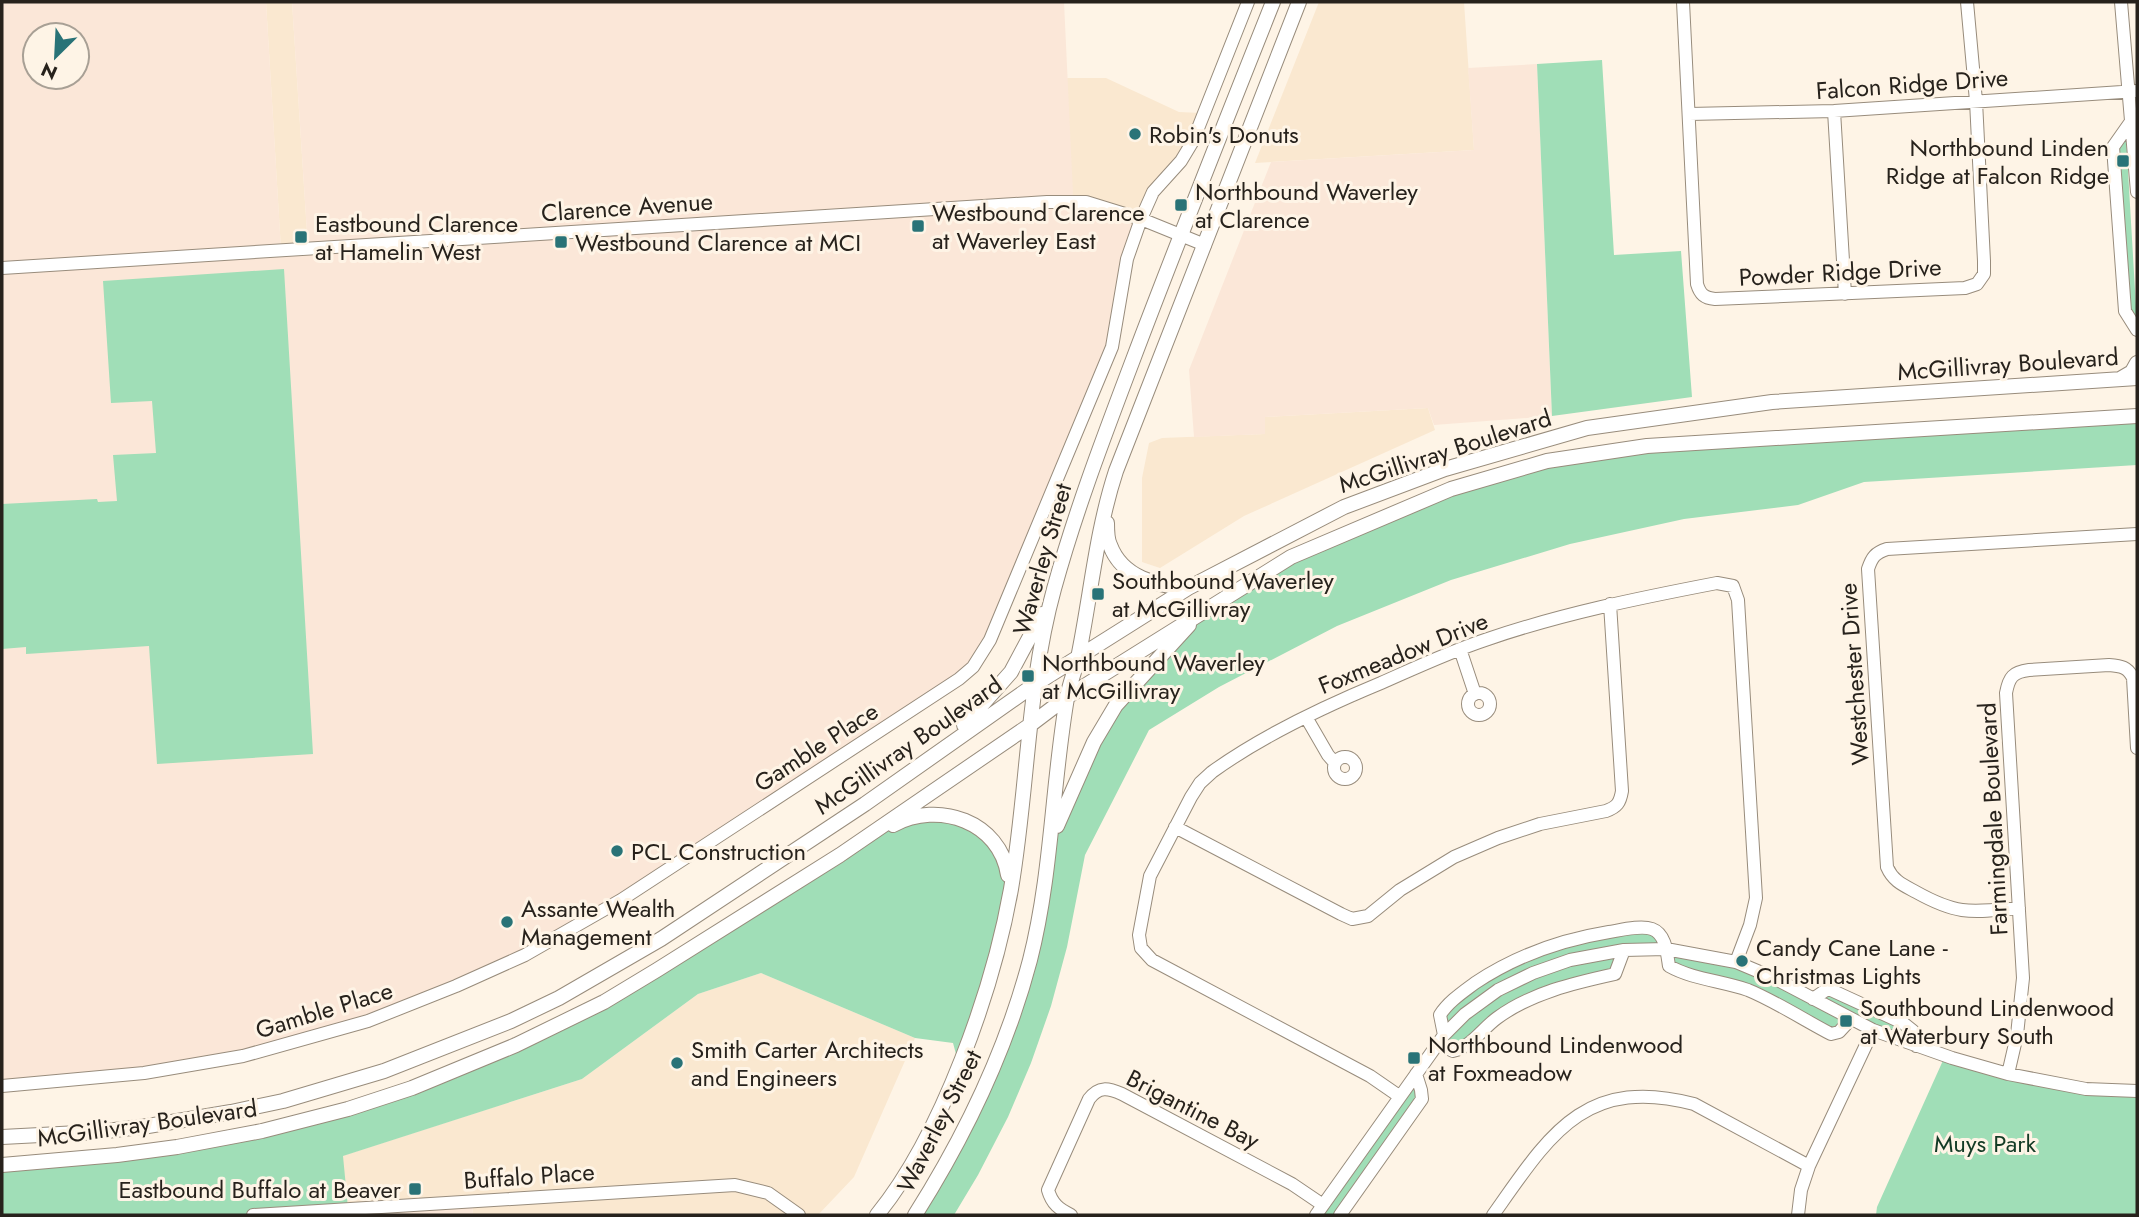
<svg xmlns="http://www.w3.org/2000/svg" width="2139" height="1217" font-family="Jost,sans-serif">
  <rect width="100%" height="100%" fill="#fef4e6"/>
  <path fill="#fae8d0" d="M 266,2 L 292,2 L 308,248 L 281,250 Z
    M 1319,2 L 1464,2 L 1474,150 L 1255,163 Z
    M 1067,78 L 1106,78 L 1179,112 L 1201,113 L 1187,148 L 1141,219 L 1067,202 Z
    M 1428,408 L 1435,430 L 1244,516 L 1160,568 L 1142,562 L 1142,478 L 1149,443 L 1162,438 L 1264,434 L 1264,417 Z
    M 761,973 L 915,1038 L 854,1177 L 818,1215 L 473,1215 L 472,1201 L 348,1208 L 342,1156 L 582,1079 L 698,994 Z"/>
  <path fill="#fbe7d8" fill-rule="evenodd" d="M 2,2 L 266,2 L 281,249 L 308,248 L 292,2 L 1064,2 L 1073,194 L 1068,202 L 1141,219 L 1112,347 L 973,667 L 591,919 L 403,1009 L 243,1056 L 2,1086 ZM 35,35 L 77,35 L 77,77 L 35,77 Z
    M 1537,64 L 1552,416 L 1434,425 L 1428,408 L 1265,417 L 1265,434 L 1194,437 L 1189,370 L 1271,162 L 1474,150 L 1468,68 Z
    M 472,1201 L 473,1215 L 253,1215 Z"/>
  <path fill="#a0deb7" d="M 1602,60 L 1614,255 L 1681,251 L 1692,397 L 1552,416 L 1537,64 Z
    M 2126,137 L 2137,324 L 2129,312 L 2118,149 Z
    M 284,269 L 313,754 L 157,764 L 149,646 L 26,654 L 26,647 L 2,649 L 2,504 L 97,499 L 98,502 L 117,501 L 113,455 L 156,453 L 152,401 L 111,403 L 103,281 Z
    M 2137,416 L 2137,465 L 1864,482 L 1798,505 L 1684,519 L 1570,544 L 1451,580 L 1337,626 L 1219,687 L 1149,730 L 1085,855 L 1067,947 L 1051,1006 L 1031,1063 L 1008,1117 L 978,1175 L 954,1215 L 915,1215 L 1006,1039 L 1051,843 L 1094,742 L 1201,612 L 1291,557 L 1451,489 L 1594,453 Z
    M 938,815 L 985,831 L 1011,890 L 959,1065 L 953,1043 L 915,1038 L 761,973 L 698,994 L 582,1079 L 343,1156 L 348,1208 L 253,1215 L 2,1215 L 2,1165 L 262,1131 L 516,1045 L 901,821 Z
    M 1652,932 L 1666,949 L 1736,962 L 1813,999 L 1826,990 L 1903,1023 L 1916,1046 L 1851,1019 L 1839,1032 L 1777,1006 L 1679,972 L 1666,949 L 1624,950 L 1620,966 L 1497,1018 L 1462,1049 L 1438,1044 L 1445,1014 L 1479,985 L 1540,953 L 1610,935 Z
    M 1945,1056 L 2008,1074 L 2137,1091 L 2137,1215 L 1876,1215 L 1877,1207 Z
    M 1416,1074 L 1421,1090 L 1340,1215 L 1316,1215 Z"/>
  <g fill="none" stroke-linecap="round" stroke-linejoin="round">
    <g stroke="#988c7c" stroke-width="14">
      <path id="minor" d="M 1683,2 L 1697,284 C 1700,294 1704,298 1715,299 L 1965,288 L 1977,284 L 1984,274 L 1984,261 L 1976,101 L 1967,2
        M 2121,2 L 2137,192
        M 1834,111 L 1845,294
        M 1689,114 L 1834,111 L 2137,91
        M 2132,120 L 2113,147 L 2125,311 L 2137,330
        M 2,268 L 1047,202 L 1086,202 L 1141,219 L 1205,245
        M 1460,649 L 1475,694
        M1468 704a11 11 0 1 1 22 0a11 11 0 1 1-22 0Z
        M 1306,717 L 1328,755 L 1335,763
        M1334 768a11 11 0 1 1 22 0a11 11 0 1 1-22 0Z
        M 1175,827 L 1341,914 L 1352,919 L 1368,916 L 1400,890 L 1454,857 L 1498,838 L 1540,824 L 1606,811 C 1617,807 1620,803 1622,791 L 1610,604
        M 2019,908 C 1972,912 1959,916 1916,892 C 1903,885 1893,881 1887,867 L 1868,569 C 1872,557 1875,553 1887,549 L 2137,534
        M 1813,999 L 1826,990 L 1831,990 L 1903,1023 L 1913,1031 L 1916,1046
        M 1444,1035 L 1440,1015 C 1448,1002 1463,992 1475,983 C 1517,955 1560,940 1609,932 C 1621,930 1641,925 1652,929 C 1666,934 1667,954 1669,966 C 1692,979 1722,981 1748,990 C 1773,1000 1806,1021 1831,1034 L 1839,1032 L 1851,1019
        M 1438,1044 L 1453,1051 C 1471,1047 1482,1029 1497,1018 C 1531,993 1574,983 1615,974 L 1624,950
        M 2008,1074 L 2017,1035 L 2023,978 L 2006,693 C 2009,677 2013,672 2029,670 L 2109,665 C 2121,666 2128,667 2133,678 L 2137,748
        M 2,1086 L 144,1073 L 243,1056 L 368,1021 L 456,986 L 525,955 L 621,900 L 959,679 L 973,667 L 990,640 L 1112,347 L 1127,259 L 1141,219 L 1153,192 L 1181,161 L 1193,141 L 1248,2
        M 1399,1096 L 1370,1076 L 1152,960 L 1141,948 L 1139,935 L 1150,876 L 1191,797 L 1200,783 L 1212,772 C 1263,735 1323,707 1381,683 C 1415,668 1449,652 1485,640 C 1560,614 1639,598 1717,583 L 1733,586 L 1738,600 L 1756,898 L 1750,925 L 1736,962
        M 253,1215 L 735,1185 L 768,1193 L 799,1215
        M 1071,1215 C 1059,1209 1052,1204 1048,1190 L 1089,1099 C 1099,1086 1108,1088 1122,1094 L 1292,1184 L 1323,1205
        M 1316,1215 L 1444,1035 L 1465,1014 L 1498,990 L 1533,973 L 1570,960 L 1624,950 L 1666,949 L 1736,962 L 1774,978 L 1873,1030 L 1952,1058 L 2008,1074 L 2086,1089 L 2137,1091
        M 1340,1215 L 1422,1099 L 1421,1090 L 1416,1074
        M 1493,1215 C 1549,1136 1584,1075 1694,1104 L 1809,1166
        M 1798,1215 L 1801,1190 L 1809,1166 L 1873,1030"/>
    </g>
    <g stroke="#988c7c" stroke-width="16">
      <path id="major" d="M 2120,379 L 2132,372 L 2137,363
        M 1107,523 C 1107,530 1107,539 1110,545 C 1122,578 1157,586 1188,588
        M 964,725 L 1011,672 L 1042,614
        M 893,825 C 939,800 1000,822 1008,875
        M 1057,826 L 1094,742 L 1116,705 L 1189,625
        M 2,1137 L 98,1132 L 148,1126 L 231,1112 L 283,1101 L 384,1071 L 511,1021 L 559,998 L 661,939 L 865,804 L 1034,685 L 1188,588 L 1344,507 L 1445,469 L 1587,428 L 1772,402 L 2137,378
        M 2,1165 L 117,1155 L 177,1147 L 262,1131 L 348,1109 L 412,1088 L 516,1045 L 604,1002 L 657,970 L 840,855 L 1030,725 L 1067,697 L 1291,557 L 1451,489 L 1547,461 L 1647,446 L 2137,416
        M 877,1215 C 942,1135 993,990 1011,889 C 1028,789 1027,687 1054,589 C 1076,509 1105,434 1134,357 C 1179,238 1226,120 1273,2
        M 915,1215 C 965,1136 1006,1051 1030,960 C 1052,874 1052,785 1067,698 C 1069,685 1075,671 1078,658 C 1091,595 1096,532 1116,471 L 1299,2"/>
    </g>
    <use href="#minor" stroke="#fff" stroke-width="12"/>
    <use href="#major" stroke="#fff" stroke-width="14"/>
  </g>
  <g fill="#297377" stroke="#fef4e6" stroke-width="2.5">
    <circle cx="1135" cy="134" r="7"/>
    <rect x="2116" y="154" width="14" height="14" rx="3.5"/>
    <rect x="1174" y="198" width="14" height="14" rx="3.5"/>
    <rect x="911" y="219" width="14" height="14" rx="3.5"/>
    <rect x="294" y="230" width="14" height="14" rx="3.5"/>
    <rect x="554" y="235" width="14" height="14" rx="3.5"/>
    <rect x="1091" y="587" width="14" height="14" rx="3.5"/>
    <rect x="1021" y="669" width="14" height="14" rx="3.5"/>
    <circle cx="617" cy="851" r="7"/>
    <circle cx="507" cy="922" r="7"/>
    <circle cx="1742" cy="961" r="7"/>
    <rect x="1839" y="1014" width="14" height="14" rx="3.5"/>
    <rect x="1407" y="1051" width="14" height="14" rx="3.5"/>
    <circle cx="677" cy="1063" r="7"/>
    <rect x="408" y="1182" width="14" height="14" rx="3.5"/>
  </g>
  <g text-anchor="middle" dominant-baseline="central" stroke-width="6" stroke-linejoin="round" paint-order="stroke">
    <g font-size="24" fill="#27221c" stroke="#fef4e6">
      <text transform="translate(1912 84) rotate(-4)">Falcon Ridge Drive</text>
      <text transform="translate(627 207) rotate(-4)">Clarence Avenue</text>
      <text transform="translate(1840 272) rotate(-3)">Powder Ridge Drive</text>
      <text transform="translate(2008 364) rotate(-4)">McGillivray Boulevard</text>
      <text transform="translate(1445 451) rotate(-18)">McGillivray Boulevard</text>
      <text transform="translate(1042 559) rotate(-74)">Waverley Street</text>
      <text transform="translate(1403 653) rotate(-22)">Foxmeadow Drive</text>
      <text transform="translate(1854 674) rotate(-94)">Westchester Drive</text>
      <text transform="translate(908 745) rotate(-35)">McGillivray Boulevard</text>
      <text transform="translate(816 747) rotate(-33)">Gamble Place</text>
      <text transform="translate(1993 819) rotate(-93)">Farmingdale Boulevard</text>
      <text transform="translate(324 1010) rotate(-17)">Gamble Place</text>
      <text transform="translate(1193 1109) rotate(27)">Brigantine Bay</text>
      <text transform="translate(939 1121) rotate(-63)">Waverley Street</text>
      <text transform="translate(147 1123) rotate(-8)">McGillivray Boulevard</text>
      <text transform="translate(529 1176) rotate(-4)">Buffalo Place</text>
    </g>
    <g font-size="24" fill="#27221c" stroke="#fef4e6" text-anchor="start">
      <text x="1149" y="134">Robin's Donuts</text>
      <text x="2109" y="147" text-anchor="end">Northbound Linden<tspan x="2109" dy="28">Ridge at Falcon Ridge</tspan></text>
      <text x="1195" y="191">Northbound Waverley<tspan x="1195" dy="28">at Clarence</tspan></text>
      <text x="932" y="212">Westbound Clarence<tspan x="932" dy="28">at Waverley East</tspan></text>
      <text x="315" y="223">Eastbound Clarence<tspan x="315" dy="28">at Hamelin West</tspan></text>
      <text x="575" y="242">Westbound Clarence at MCI</text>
      <text x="1112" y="580">Southbound Waverley<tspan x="1112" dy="28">at McGillivray</tspan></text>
      <text x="1042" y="662">Northbound Waverley<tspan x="1042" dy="28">at McGillivray</tspan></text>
      <text x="631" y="851">PCL Construction</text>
      <text x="521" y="908">Assante Wealth<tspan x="521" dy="28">Management</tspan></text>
      <text x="1756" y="947">Candy Cane Lane -<tspan x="1756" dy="28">Christmas Lights</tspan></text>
      <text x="1860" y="1007">Southbound Lindenwood<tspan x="1860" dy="28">at Waterbury South</tspan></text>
      <text x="1428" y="1044">Northbound Lindenwood<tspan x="1428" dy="28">at Foxmeadow</tspan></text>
      <text x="691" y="1049">Smith Carter Architects<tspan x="691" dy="28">and Engineers</tspan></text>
      <text x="401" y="1189" text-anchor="end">Eastbound Buffalo at Beaver</text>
    </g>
    <g font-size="24" fill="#133b25" stroke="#fef4e6">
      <text x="1985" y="1143">Muys Park</text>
    </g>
  </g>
  <rect width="2139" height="1217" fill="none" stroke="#27221c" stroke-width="7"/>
  <g transform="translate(56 56) rotate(204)"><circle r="33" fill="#fef4e6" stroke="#a8a095" stroke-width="2"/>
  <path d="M0-5L12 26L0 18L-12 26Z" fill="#297377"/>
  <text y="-10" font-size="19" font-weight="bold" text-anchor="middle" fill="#27221c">N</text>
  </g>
</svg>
